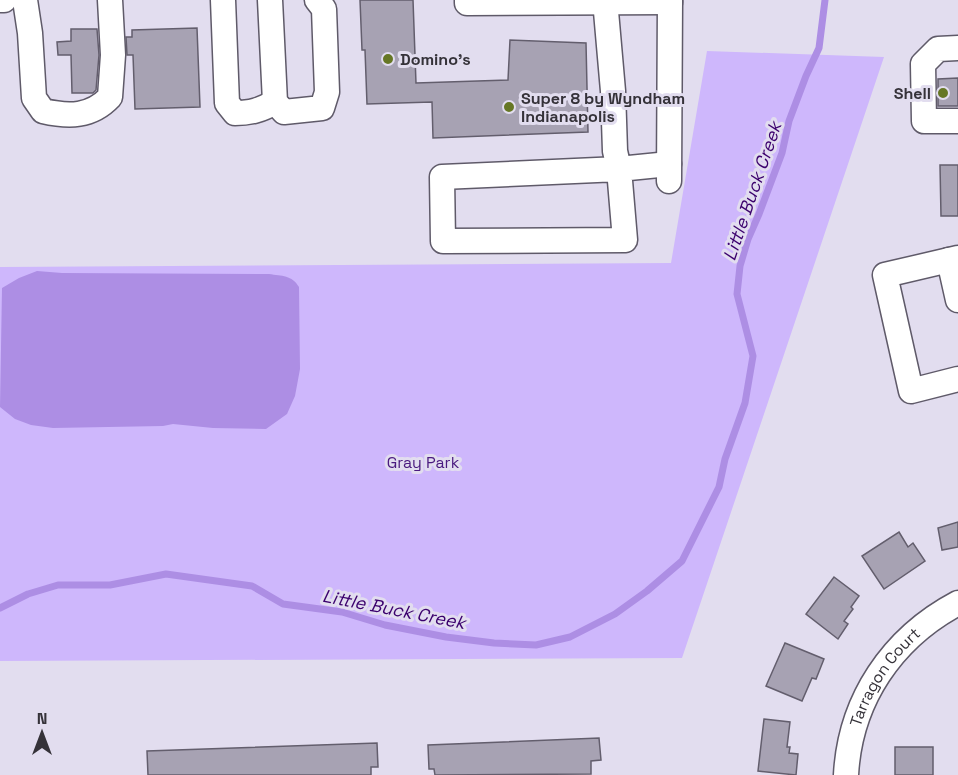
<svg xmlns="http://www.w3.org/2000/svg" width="958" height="775" font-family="'Space Grotesk',sans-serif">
  <rect width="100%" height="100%" fill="#e2ddef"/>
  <path fill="#ceb7fc" d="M 707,51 L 884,57 L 682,658 L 0,661 L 0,267 L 671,263 Z"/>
  <path fill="#ad8ee4" d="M 37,271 L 62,273 L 269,274 C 282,276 292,275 299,287 L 300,369 L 295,396 L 287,414 L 266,429 L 213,428 L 173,424 L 163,426 L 53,428 L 31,425 L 15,419 L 0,407 L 2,288 L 19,278 Z"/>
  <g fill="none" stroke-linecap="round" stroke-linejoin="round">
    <path stroke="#ad8ee4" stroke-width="7" d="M 0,608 L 28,594 L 58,585 L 110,585 L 166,574 L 252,586 L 283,604 L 342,612 L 385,625 L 446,637 L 494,643 L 536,645 L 570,637 L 615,614 L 647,591 L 682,561 L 719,487 L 725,459 L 745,403 L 753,356 L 737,294 L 740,266 L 748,239 L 759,214 L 782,153 L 789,121 L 806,76 L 819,48 L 825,0"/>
  </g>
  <path fill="#a7a2b3" stroke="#635e6d" stroke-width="1.5" d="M 360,0 L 413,0 L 416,83 L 508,80 L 510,40 L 586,43 L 588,132 L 433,138 L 432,102 L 367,104 L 365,50 L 362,50 Z
    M 197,28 L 200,107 L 135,109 L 133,55 L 127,55 L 126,37 L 132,37 L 132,30 Z
    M 71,29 L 97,29 L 99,55 L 96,90 L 93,93 L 72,93 L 71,55 L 58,55 L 57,42 L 71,41 Z
    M 958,78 L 958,106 L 938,106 L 938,79 Z
    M 940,165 L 958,165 L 958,216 L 941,216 Z
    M 958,522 L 958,547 L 942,550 L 938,528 Z
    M 899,532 L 908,547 L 913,543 L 925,561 L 884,589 L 862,556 Z
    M 834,577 L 859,596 L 851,607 L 853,609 L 844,621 L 848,624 L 838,639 L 806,614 Z
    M 785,643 L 824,659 L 816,679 L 812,678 L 802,701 L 766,686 Z
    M 764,719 L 790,722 L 787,747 L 790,747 L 789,753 L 798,754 L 796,775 L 758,771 Z
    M 599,738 L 601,760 L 591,761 L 591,774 L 435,775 L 434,769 L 429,769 L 428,745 Z
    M 377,743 L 378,767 L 371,767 L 371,775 L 148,775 L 147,751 Z
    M 895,747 L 933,747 L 933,775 L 895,775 Z"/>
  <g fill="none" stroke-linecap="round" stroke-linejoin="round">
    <g stroke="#5f5a69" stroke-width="27">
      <g id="minor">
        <path d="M 0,0 L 4,0"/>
        <path d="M 25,0 L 30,33 L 34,98 L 43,111 C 69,117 91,117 110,97 L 113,55 L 110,0"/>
        <path d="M 223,0 L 227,103 L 235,113 C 251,113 261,110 275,102"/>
        <path d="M 270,0 L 275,102 L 284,112 L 322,108 L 327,92 L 324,9 L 317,0"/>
        <path d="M 467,0 L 467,3 L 670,2"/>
        <path d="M 605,0 L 613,91 L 615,151 L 619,169 L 625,240 L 443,241 L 442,177 L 619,169 L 669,164"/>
        <path d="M 958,48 L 938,49 L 923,64 L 924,121 L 958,121"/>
        <path d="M 669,181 L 670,0"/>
        <path d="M 958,258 L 885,275 L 911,391 L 958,379"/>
        <path d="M 949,260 L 958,300"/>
        <path id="s1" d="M 846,775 C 850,700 892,638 958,603"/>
      </g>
    </g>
    <use href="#minor" stroke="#fff" stroke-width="24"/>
  </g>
  <g fill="#667725" stroke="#e2ddef" stroke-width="2">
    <circle cx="388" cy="59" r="6"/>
    <circle cx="943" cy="93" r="6"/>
    <circle cx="509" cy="107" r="6"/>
  </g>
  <g text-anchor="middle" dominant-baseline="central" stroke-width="6" stroke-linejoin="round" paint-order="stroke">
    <g font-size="16" font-weight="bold" fill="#353239" stroke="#e2ddef" text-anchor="start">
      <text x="400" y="59">Domino's</text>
      <text x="931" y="93" text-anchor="end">Shell</text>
      <text x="521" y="98">Super 8 by Wyndham<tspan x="521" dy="18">Indianapolis</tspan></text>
    </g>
    <g font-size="16" fill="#4a1a7f" stroke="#e2ddef">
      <text x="423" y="462">Gray Park</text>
    </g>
    <g font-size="16" fill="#353239" stroke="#e2ddef">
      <text stroke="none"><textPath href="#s1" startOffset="108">Tarragon Court</textPath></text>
    </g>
    <g font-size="18" font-style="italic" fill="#3b016d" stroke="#e2ddef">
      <text transform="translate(752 191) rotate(-71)">Little Buck Creek</text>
      <text transform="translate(394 609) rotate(11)">Little Buck Creek</text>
    </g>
  </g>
  <g transform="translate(42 733)" stroke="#e2ddef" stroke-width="4.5" paint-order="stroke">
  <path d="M0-4.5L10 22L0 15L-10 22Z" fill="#353239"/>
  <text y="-9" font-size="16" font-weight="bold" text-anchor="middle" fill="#353239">N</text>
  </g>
</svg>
